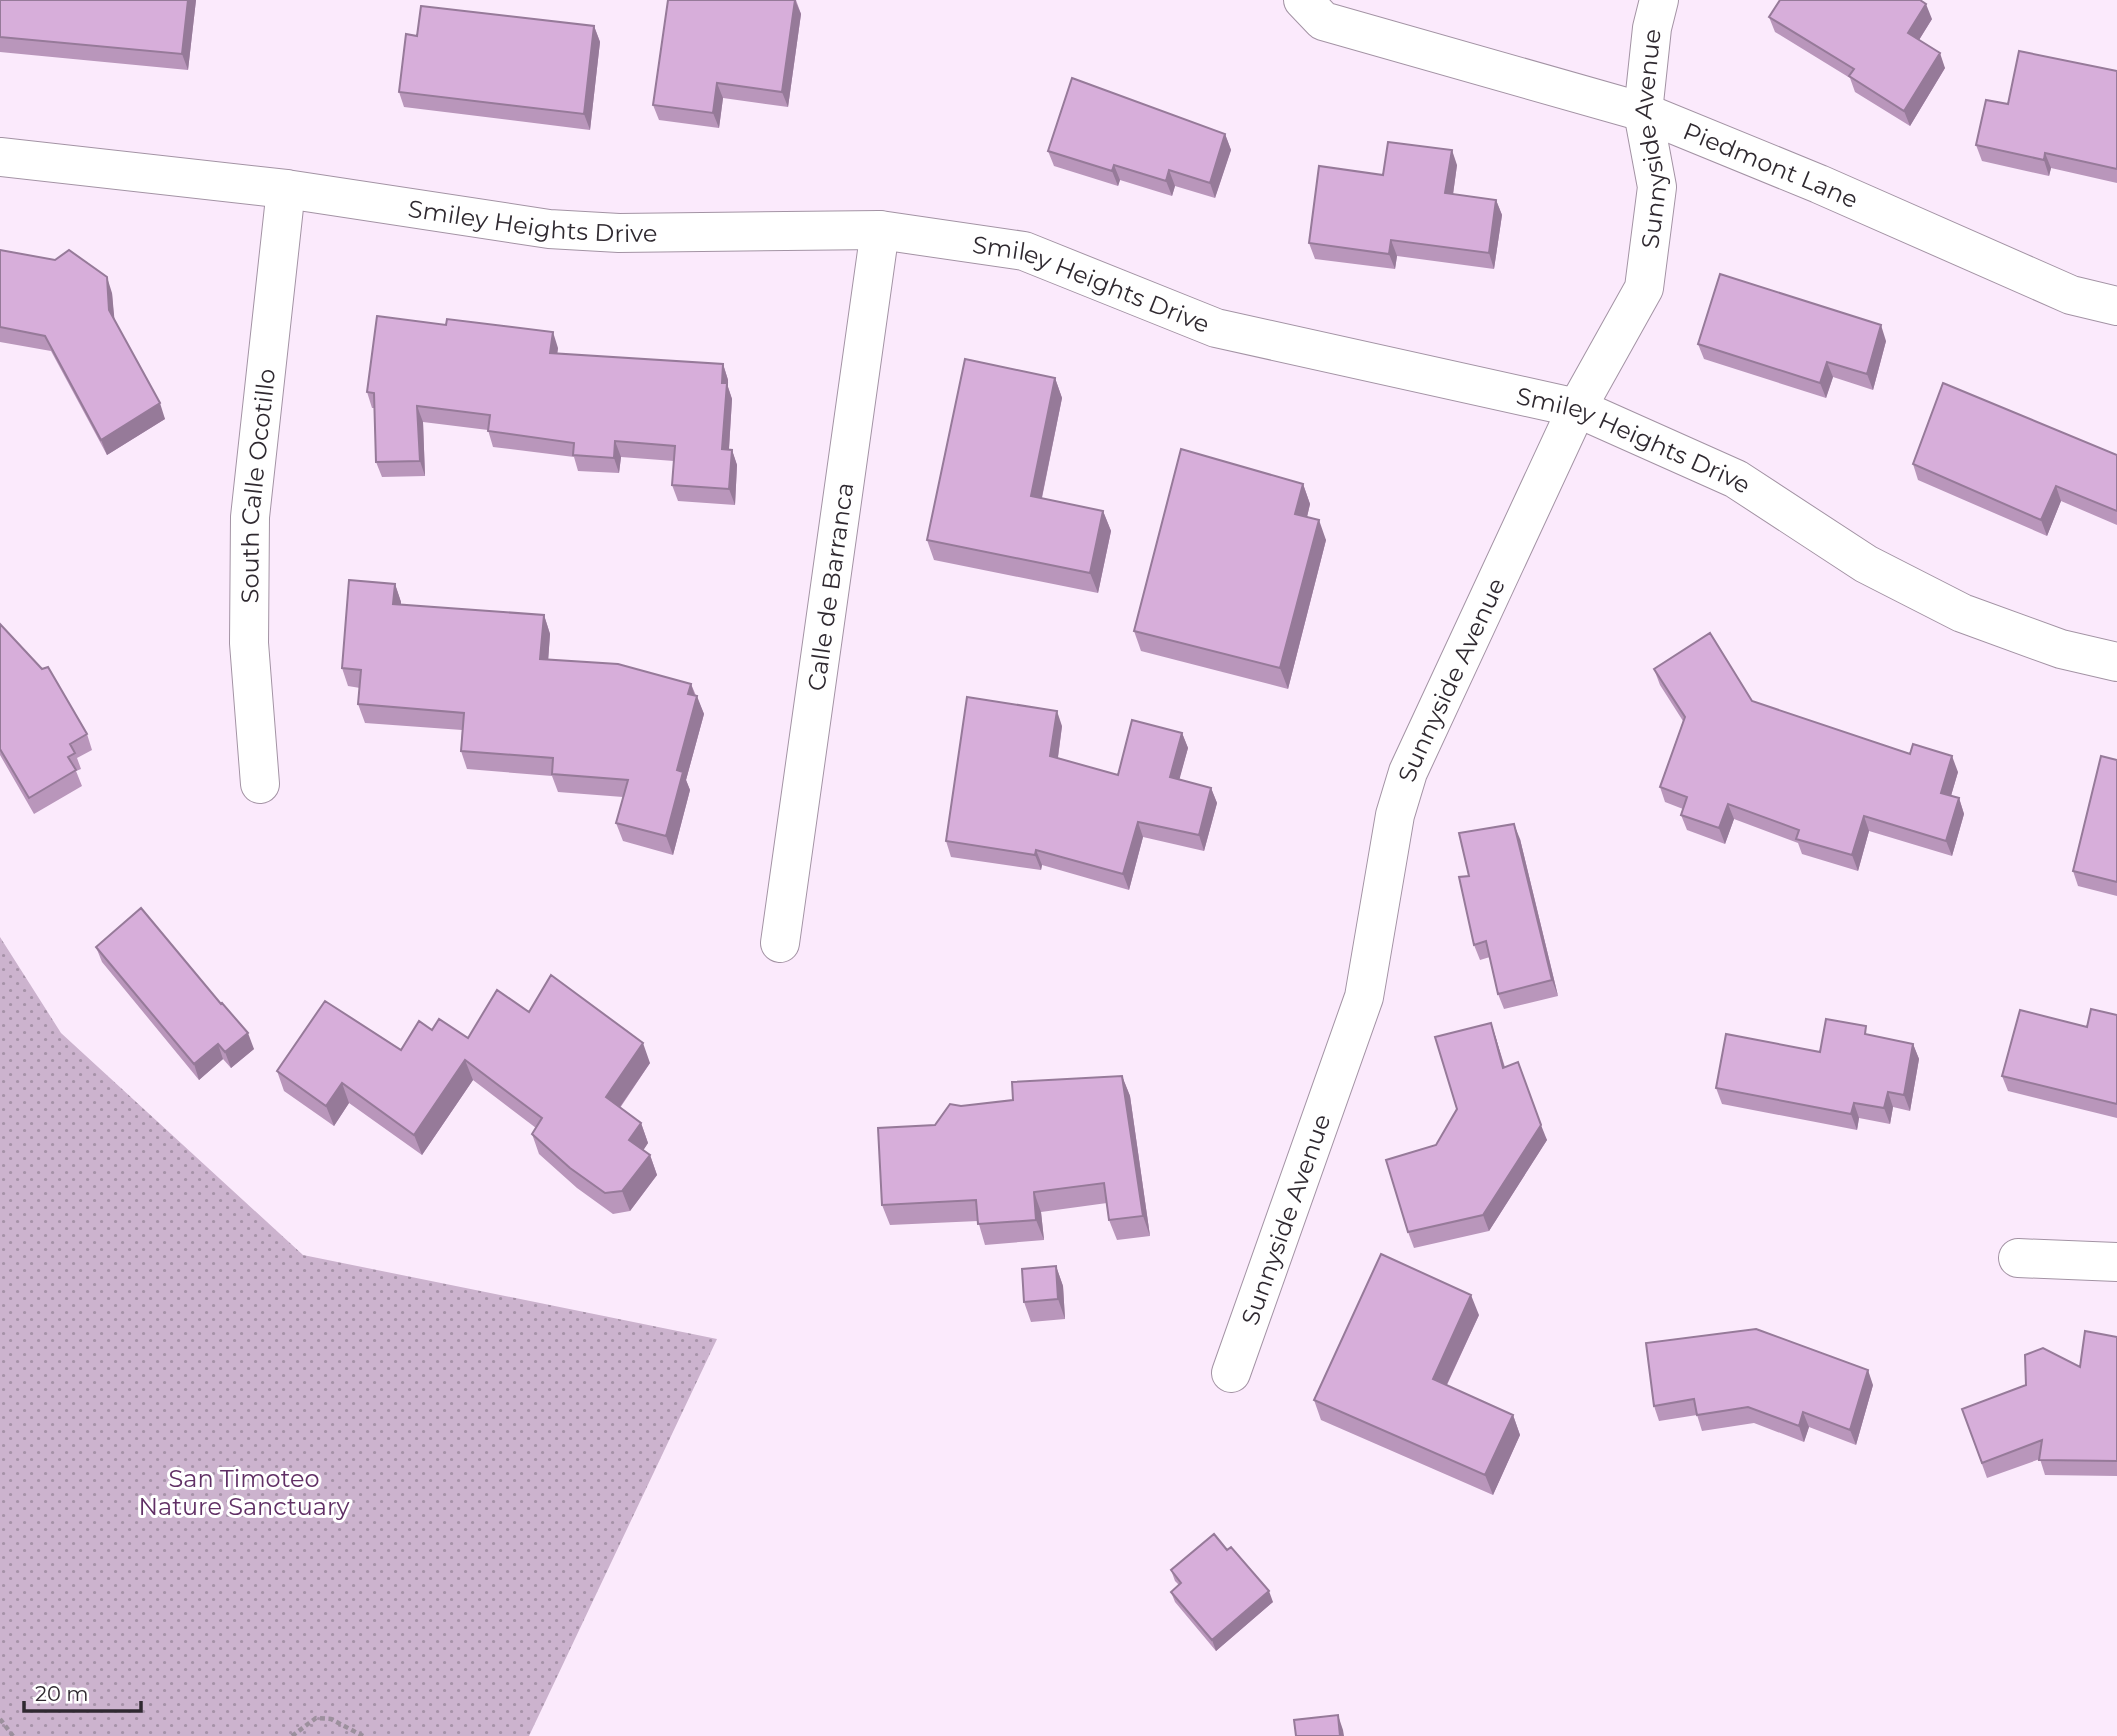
<svg xmlns="http://www.w3.org/2000/svg" width="2117" height="1736" font-family="Montserrat,sans-serif">
  <defs>
    <pattern id="park-dots" width="8" height="8" patternUnits="userSpaceOnUse" patternTransform="scale(1.75)"><rect width="8" height="8" fill="#ccb3ce"/><path d="M2 2h.1M6 6h.1" fill="none" stroke="#a692a8" stroke-width="1.8" stroke-linecap="round"/></pattern>
  </defs>
  <rect width="100%" height="100%" fill="#fbeafc"/>
  <path fill="url(#park-dots)" d="M 0,937 L 61,1033 L 303,1255 L 717,1339 L 529,1736 L 0,1736 Z"/>
  <g fill="none" stroke-linecap="round" stroke-linejoin="round">
    <g stroke="#a393a4" stroke-width="40">
      <g id="street">
        <path id="s1" d="M 1303,0 L 1323,21 L 1643,112 L 1819,184 L 2071,295 L 2117,306"/>
        <path id="s2" d="M 0,157 L 286,189 L 549,229 L 619,233 L 880,230 L 1024,251 L 1216,328 L 1577,408 L 1736,479 L 1866,564 L 1962,613 L 2061,649 L 2117,662"/>
        <path id="s3" d="M 260,784 L 249,643 L 250,517 L 286,189"/>
        <path id="s4" d="M 780,943 L 880,230"/>
        <path d="M 2018,1258 L 2117,1262"/>
        <path id="s5" d="M 1231,1373 L 1364,997 L 1395,815 L 1408,772 L 1577,408 L 1644,288 L 1657,187 L 1643,112 L 1652,28 L 1659,0"/>
      </g>
    </g>
    <path stroke="#9c909d" stroke-width="4.5" stroke-dasharray="5 3.5" stroke-linecap="butt" d="M 0,1719 L 13,1736
      M 292,1736 L 316,1718 L 331,1719 L 363,1736"/>
    <use href="#street" stroke="#fff" stroke-width="38"/>
  </g>
  <path fill="#b996bb" d="M 0,0 L 196,0 L 188,70 L 0,52 Z
    M 668,0 L 796,0 L 801,14 L 788,107 L 723,98 L 719,128 L 659,120 L 653,105 Z
    M 1769,17 L 1932,19 L 1919,40 L 1945,68 L 1910,126 L 1855,92 L 1850,78 L 1775,32 Z
    M 594,26 L 600,42 L 590,130 L 404,107 L 399,92 L 417,36 Z
    M 2117,71 L 2117,183 L 2051,168 L 2049,176 L 1982,161 L 1976,145 L 2008,104 Z
    M 1225,134 L 1231,150 L 1215,198 L 1175,186 L 1172,196 L 1120,180 L 1118,186 L 1054,166 L 1048,151 Z
    M 1457,165 L 1453,194 L 1496,200 L 1502,215 L 1494,269 L 1397,256 L 1395,269 L 1315,259 L 1309,243 L 1383,175 Z
    M 0,250 L 112,293 L 114,320 L 165,419 L 107,455 L 51,351 L 0,342 Z
    M 1886,341 L 1873,390 L 1833,377 L 1826,398 L 1704,359 L 1698,344 Z
    M 558,348 L 557,354 L 723,364 L 728,380 L 728,387 L 732,399 L 729,449 L 732,450 L 737,465 L 735,505 L 678,501 L 672,485 L 674,461 L 621,457 L 619,473 L 578,471 L 574,457 L 493,447 L 488,430 L 423,422 L 425,476 L 382,477 L 376,462 L 374,408 L 372,408 L 367,392 Z
    M 1055,378 L 1062,398 L 1042,498 L 1103,511 L 1111,531 L 1098,593 L 934,560 L 927,540 Z
    M 2117,455 L 2117,525 L 2061,501 L 2047,536 L 1918,480 L 1913,464 Z
    M 1303,484 L 1310,504 L 1307,517 L 1326,540 L 1288,689 L 1141,651 L 1134,631 Z
    M 395,584 L 401,602 L 401,605 L 544,615 L 550,634 L 548,660 L 691,684 L 704,714 L 686,780 L 690,790 L 673,855 L 623,841 L 616,823 L 623,797 L 558,792 L 552,776 L 467,769 L 461,751 L 462,730 L 365,723 L 358,704 L 360,688 L 348,686 L 342,668 Z
    M 0,624 L 87,734 L 92,750 L 77,758 L 81,769 L 76,771 L 82,786 L 34,814 L 0,755 Z
    M 1654,669 L 1752,701 L 1958,772 L 1951,796 L 1959,798 L 1964,814 L 1952,856 L 1869,831 L 1858,871 L 1802,854 L 1798,843 L 1734,819 L 1725,844 L 1687,830 L 1681,815 L 1683,809 L 1665,802 L 1660,787 L 1683,721 L 1660,685 Z
    M 1062,726 L 1058,758 L 1118,775 L 1182,733 L 1188,748 L 1179,779 L 1211,788 L 1217,803 L 1204,851 L 1143,837 L 1129,890 L 1042,865 L 1041,870 L 951,857 L 946,841 Z
    M 2117,760 L 2117,896 L 2078,886 L 2073,871 Z
    M 1520,839 L 1558,996 L 1504,1009 L 1498,994 L 1490,957 L 1480,960 L 1474,945 L 1469,876 Z
    M 96,947 L 254,1049 L 231,1068 L 223,1059 L 199,1080 L 102,962 Z
    M 529,1012 L 650,1063 L 620,1108 L 641,1123 L 648,1143 L 643,1150 L 650,1155 L 657,1175 L 630,1211 L 613,1214 L 577,1188 L 539,1154 L 532,1134 L 536,1128 L 473,1080 L 422,1155 L 349,1103 L 334,1126 L 284,1091 L 277,1071 L 401,1050 L 432,1030 L 468,1038 Z
    M 2117,1015 L 2117,1118 L 2008,1091 L 2002,1076 L 2087,1027 Z
    M 1491,1023 L 1505,1067 L 1547,1140 L 1489,1231 L 1414,1248 L 1408,1232 L 1436,1145 L 1457,1109 Z
    M 1870,1035 L 1913,1044 L 1919,1059 L 1910,1111 L 1893,1107 L 1890,1124 L 1859,1118 L 1857,1130 L 1722,1104 L 1716,1088 Z
    M 1122,1076 L 1130,1096 L 1150,1236 L 1117,1240 L 1109,1220 L 1107,1203 L 1041,1212 L 1044,1240 L 985,1245 L 978,1221 L 890,1225 L 882,1205 L 935,1125 L 961,1106 L 1013,1100 Z
    M 1056,1266 L 1063,1286 L 1065,1319 L 1031,1322 L 1024,1302 Z
    M 1479,1315 L 1447,1385 L 1513,1415 L 1520,1435 L 1493,1495 L 1321,1420 L 1314,1400 Z
    M 2117,1337 L 2117,1476 L 2045,1475 L 2040,1459 L 1987,1478 L 1962,1409 L 2080,1367 Z
    M 1646,1343 L 1873,1385 L 1856,1445 L 1809,1427 L 1804,1442 L 1754,1423 L 1702,1431 L 1697,1415 L 1659,1421 L 1654,1406 Z
    M 1171,1570 L 1273,1602 L 1216,1651 L 1175,1602 L 1171,1592 L 1179,1585 L 1175,1581 Z"/>
  <path fill="#967a99" d="M 188,0 L 196,0 L 188,70 L 182,54 Z
    M 795,0 L 801,14 L 788,107 L 782,92 Z
    M 1926,4 L 1932,19 L 1914,48 L 1908,33 Z
    M 594,26 L 600,42 L 590,130 L 584,114 Z
    M 1940,53 L 1945,68 L 1910,126 L 1904,111 Z
    M 717,83 L 723,98 L 719,128 L 713,113 Z
    M 1225,134 L 1231,150 L 1215,198 L 1210,183 Z
    M 1452,150 L 1457,165 L 1451,209 L 1445,193 Z
    M 2045,153 L 2051,168 L 2049,176 L 2044,160 Z
    M 1114,165 L 1120,180 L 1118,186 L 1112,171 Z
    M 1169,170 L 1175,186 L 1172,196 L 1166,181 Z
    M 1496,200 L 1502,215 L 1494,269 L 1489,253 Z
    M 1391,240 L 1397,256 L 1395,269 L 1389,254 Z
    M 107,277 L 112,293 L 115,325 L 109,310 Z
    M 1881,325 L 1886,341 L 1873,390 L 1867,374 Z
    M 553,332 L 558,348 L 555,369 L 550,353 Z
    M 1827,362 L 1833,377 L 1826,398 L 1820,383 Z
    M 723,364 L 728,380 L 728,387 L 732,399 L 728,464 L 722,449 Z
    M 1055,378 L 1062,398 L 1038,516 L 1031,496 Z
    M 160,403 L 165,419 L 107,455 L 101,440 Z
    M 417,406 L 423,422 L 425,476 L 420,461 Z
    M 615,441 L 621,457 L 619,473 L 614,458 Z
    M 732,450 L 737,465 L 735,505 L 729,489 Z
    M 1303,484 L 1310,504 L 1303,534 L 1295,514 Z
    M 2056,486 L 2061,501 L 2047,536 L 2041,520 Z
    M 1103,511 L 1111,531 L 1098,593 L 1090,573 Z
    M 1319,520 L 1326,540 L 1288,689 L 1280,668 Z
    M 395,584 L 401,602 L 400,622 L 393,604 Z
    M 544,615 L 550,634 L 547,677 L 540,659 Z
    M 691,684 L 696,699 L 697,696 L 704,714 L 686,780 L 690,790 L 673,855 L 666,836 L 688,694 Z
    M 1057,711 L 1062,726 L 1056,771 L 1050,756 Z
    M 1182,733 L 1188,748 L 1176,792 L 1170,777 Z
    M 1952,756 L 1958,772 L 1947,809 L 1941,793 Z
    M 1211,788 L 1217,803 L 1204,851 L 1199,835 Z
    M 1959,798 L 1964,814 L 1952,856 L 1946,841 Z
    M 1728,804 L 1734,819 L 1725,844 L 1719,828 Z
    M 1864,816 L 1869,831 L 1858,871 L 1852,855 Z
    M 1138,822 L 1143,837 L 1129,890 L 1123,874 Z
    M 1514,824 L 1520,839 L 1558,996 L 1552,980 Z
    M 1036,850 L 1042,865 L 1041,870 L 1035,855 Z
    M 1491,1023 L 1496,1038 L 1509,1083 L 1503,1068 Z
    M 248,1033 L 254,1049 L 231,1068 L 225,1052 Z
    M 643,1043 L 650,1063 L 613,1117 L 606,1097 Z
    M 218,1044 L 223,1059 L 199,1080 L 194,1064 Z
    M 1913,1044 L 1919,1059 L 1910,1111 L 1904,1095 Z
    M 465,1060 L 473,1080 L 422,1155 L 414,1135 Z
    M 1122,1076 L 1130,1096 L 1150,1236 L 1143,1216 Z
    M 342,1083 L 349,1103 L 334,1126 L 326,1106 Z
    M 1888,1092 L 1893,1107 L 1890,1124 L 1884,1108 Z
    M 1854,1103 L 1859,1118 L 1857,1130 L 1851,1114 Z
    M 641,1123 L 648,1143 L 637,1160 L 629,1140 Z
    M 1541,1125 L 1547,1140 L 1489,1231 L 1483,1215 Z
    M 650,1155 L 657,1175 L 630,1211 L 622,1191 Z
    M 1034,1192 L 1041,1212 L 1044,1240 L 1036,1220 Z
    M 1056,1266 L 1063,1286 L 1065,1319 L 1058,1299 Z
    M 1471,1295 L 1479,1315 L 1440,1399 L 1433,1379 Z
    M 1868,1370 L 1873,1385 L 1856,1445 L 1850,1430 Z
    M 1803,1412 L 1809,1427 L 1804,1442 L 1799,1426 Z
    M 1513,1415 L 1520,1435 L 1493,1495 L 1485,1475 Z
    M 1269,1591 L 1273,1602 L 1216,1651 L 1212,1640 Z
    M 1338,1715 L 1343,1730 L 1344,1736 L 1340,1736 Z"/>
  <path fill="#d7aeda" stroke="#967a99" stroke-width="2" d="M 0,0 L 188,0 L 182,54 L 0,37 Z
    M 668,0 L 795,0 L 782,92 L 717,83 L 713,113 L 653,105 Z
    M 1780,0 L 1920,0 L 1926,4 L 1908,33 L 1940,53 L 1904,111 L 1849,76 L 1854,69 L 1769,17 Z
    M 421,6 L 594,26 L 584,114 L 399,92 L 406,34 L 417,36 Z
    M 2019,51 L 2117,71 L 2117,169 L 2045,153 L 2044,160 L 1976,145 L 1986,100 L 2008,104 Z
    M 1072,78 L 1225,134 L 1210,183 L 1169,170 L 1166,181 L 1114,165 L 1112,171 L 1048,151 Z
    M 1388,142 L 1452,150 L 1445,193 L 1496,200 L 1489,253 L 1391,240 L 1389,254 L 1309,243 L 1319,166 L 1383,175 Z
    M 0,250 L 55,260 L 69,250 L 107,277 L 109,310 L 160,403 L 101,440 L 45,336 L 0,327 Z
    M 1720,274 L 1881,325 L 1867,374 L 1827,362 L 1820,383 L 1698,344 Z
    M 377,316 L 446,325 L 447,319 L 553,332 L 550,353 L 723,364 L 722,383 L 727,383 L 722,449 L 732,450 L 729,489 L 672,485 L 675,446 L 615,441 L 614,458 L 573,455 L 574,443 L 488,431 L 490,415 L 417,406 L 420,461 L 376,462 L 374,393 L 367,392 Z
    M 965,359 L 1055,378 L 1031,496 L 1103,511 L 1090,573 L 927,540 Z
    M 1943,383 L 2117,455 L 2117,511 L 2056,486 L 2041,520 L 1913,464 Z
    M 1181,449 L 1303,484 L 1295,514 L 1319,520 L 1280,668 L 1134,631 Z
    M 349,580 L 395,584 L 393,604 L 544,615 L 540,659 L 618,664 L 691,684 L 688,694 L 697,696 L 677,770 L 683,772 L 666,836 L 616,823 L 628,780 L 552,774 L 553,758 L 461,751 L 464,713 L 358,704 L 361,670 L 342,668 Z
    M 0,624 L 42,669 L 48,667 L 87,734 L 70,744 L 75,753 L 68,757 L 76,770 L 29,798 L 0,749 Z
    M 1710,633 L 1752,701 L 1910,754 L 1913,744 L 1952,756 L 1941,793 L 1959,798 L 1946,841 L 1864,816 L 1852,855 L 1796,839 L 1799,830 L 1728,804 L 1719,828 L 1681,815 L 1687,797 L 1660,787 L 1685,717 L 1654,669 Z
    M 967,697 L 1057,711 L 1050,756 L 1118,775 L 1132,720 L 1182,733 L 1170,777 L 1211,788 L 1199,835 L 1138,822 L 1123,874 L 1036,850 L 1035,855 L 946,841 Z
    M 2101,756 L 2117,760 L 2117,882 L 2073,871 Z
    M 1514,824 L 1552,980 L 1498,994 L 1486,941 L 1474,945 L 1459,877 L 1469,876 L 1459,833 Z
    M 141,908 L 221,1004 L 222,1003 L 248,1033 L 225,1052 L 218,1044 L 194,1064 L 96,947 Z
    M 551,975 L 643,1043 L 606,1097 L 641,1123 L 629,1140 L 650,1155 L 622,1191 L 605,1193 L 570,1168 L 532,1134 L 542,1118 L 465,1060 L 414,1135 L 342,1083 L 326,1106 L 277,1071 L 325,1001 L 401,1050 L 419,1021 L 432,1030 L 439,1019 L 468,1038 L 497,990 L 529,1012 Z
    M 2091,1009 L 2117,1015 L 2117,1104 L 2002,1076 L 2020,1010 L 2087,1027 Z
    M 1826,1019 L 1866,1026 L 1865,1034 L 1913,1044 L 1904,1095 L 1888,1092 L 1884,1108 L 1854,1103 L 1851,1114 L 1716,1088 L 1726,1034 L 1820,1052 Z
    M 1491,1023 L 1503,1068 L 1518,1062 L 1541,1125 L 1483,1215 L 1408,1232 L 1386,1160 L 1436,1145 L 1457,1109 L 1435,1037 Z
    M 1122,1076 L 1143,1216 L 1109,1220 L 1104,1183 L 1034,1192 L 1036,1220 L 978,1224 L 976,1200 L 882,1205 L 878,1128 L 935,1125 L 950,1104 L 961,1106 L 1013,1100 L 1012,1082 Z
    M 1381,1254 L 1471,1295 L 1433,1379 L 1513,1415 L 1485,1475 L 1314,1400 Z
    M 1056,1266 L 1058,1299 L 1024,1302 L 1022,1269 Z
    M 1756,1329 L 1868,1370 L 1850,1430 L 1803,1412 L 1799,1426 L 1748,1407 L 1697,1415 L 1694,1399 L 1654,1406 L 1646,1343 Z
    M 2085,1331 L 2117,1337 L 2117,1461 L 2039,1460 L 2042,1440 L 1982,1463 L 1962,1409 L 2026,1385 L 2025,1355 L 2043,1348 L 2080,1367 Z
    M 1214,1534 L 1227,1550 L 1231,1547 L 1269,1591 L 1212,1640 L 1171,1592 L 1181,1583 L 1171,1570 Z
    M 1338,1715 L 1340,1736 L 1296,1736 L 1294,1720 Z"/>
  <g text-anchor="middle" dominant-baseline="central" stroke-width="6" stroke-linejoin="round" paint-order="stroke">
    <g font-size="24" fill="#2f2930" stroke="#fff">
      <text stroke="none"><textPath href="#s5" startOffset="1318">Sunnyside Avenue</textPath></text>
      <text stroke="none"><textPath href="#s1" startOffset="500">Piedmont Lane</textPath></text>
      <text stroke="none"><textPath href="#s2" startOffset="537">Smiley Heights Drive</textPath></text>
      <text stroke="none"><textPath href="#s2" startOffset="1104">Smiley Heights Drive</textPath></text>
      <text stroke="none"><textPath href="#s2" startOffset="1671">Smiley Heights Drive</textPath></text>
      <text stroke="none"><textPath href="#s3" startOffset="299">South Calle Ocotillo</textPath></text>
      <text stroke="none"><textPath href="#s4" startOffset="360">Calle de Barranca</textPath></text>
      <text stroke="none"><textPath href="#s5" startOffset="730">Sunnyside Avenue</textPath></text>
      <text stroke="none"><textPath href="#s5" startOffset="163">Sunnyside Avenue</textPath></text>
    </g>
    <g font-size="24" fill="#602f65" stroke="#fff">
      <text x="244" y="1478">San Timoteo<tspan x="244" dy="28">Nature Sanctuary</tspan></text>
    </g>
  </g>
  <path d="M24 1701v10h117v-10" fill="none" stroke="#2f2930" stroke-width="3.5"/>
  <text x="35" y="1701" font-size="21" fill="#2f2930" stroke="#ffffff" stroke-width="5" paint-order="stroke">20 m</text>
</svg>
